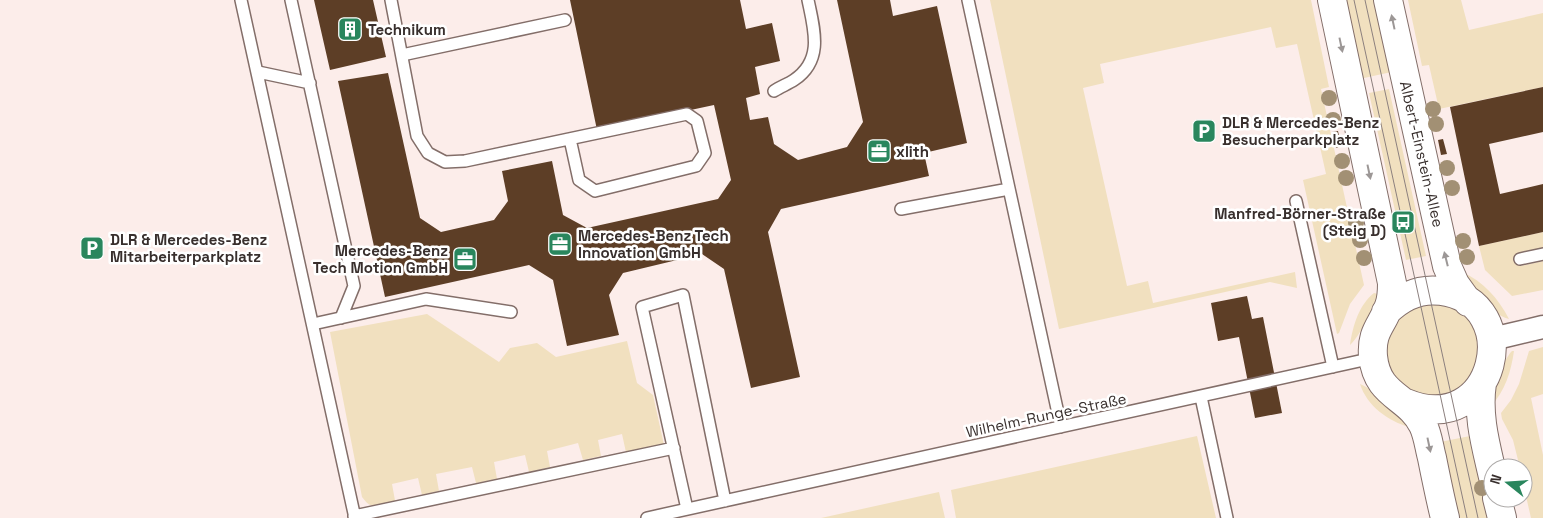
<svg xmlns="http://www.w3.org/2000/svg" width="1543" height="518" font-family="'Space Grotesk',sans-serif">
  <rect width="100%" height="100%" fill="#fcedea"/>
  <path fill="#f1e0bf" d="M 990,0 L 1311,0 L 1329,87 L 1321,89 L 1364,285 L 1350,304 L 1339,333 L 1337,334 L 1303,180 L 1326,174 L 1297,44 L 1276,48 L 1271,27 L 1100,64 L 1104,83 L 1083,88 L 1127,286 L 1148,281 L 1153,303 L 1295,272 L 1297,288 L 1270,282 L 1059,329 Z
    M 1338,0 L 1380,0 L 1396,71 L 1355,80 Z
    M 1408,0 L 1461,0 L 1469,30 L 1543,13 L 1543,87 L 1439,109 L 1429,65 L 1422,66 Z
    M 1389,89 L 1426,256 L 1406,260 L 1369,93 Z
    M 1543,232 L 1543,250 L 1518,256 L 1520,266 L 1543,261 L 1543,290 L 1512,296 L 1485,270 L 1479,246 Z
    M 1462,272 C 1484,282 1498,298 1509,319 C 1488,313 1473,290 1462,272 Z
    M 1374,293 L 1378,294 C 1373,308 1361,335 1350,345 C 1353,325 1359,305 1374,293 Z
    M1385 349a47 47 0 1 1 94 0a47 47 0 1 1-94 0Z
    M 427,314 L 499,362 L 510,348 L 537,343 L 556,357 L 627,341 L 637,383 L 653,395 L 664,445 L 627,457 L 622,434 L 598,440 L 601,456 L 583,460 L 578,443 L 547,451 L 550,467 L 529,472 L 525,455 L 494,462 L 497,479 L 476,483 L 472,467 L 436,474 L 439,491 L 422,495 L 418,478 L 392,484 L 396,506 C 380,507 372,511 362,497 L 330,332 Z
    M 1543,347 L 1543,394 L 1531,398 L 1543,455 L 1543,518 L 1531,518 L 1523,483 L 1523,468 L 1520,468 L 1513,440 L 1502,419 L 1501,413 L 1511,400 L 1519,384 L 1529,351 Z
    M 1512,351 L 1514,351 C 1511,372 1505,391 1491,406 C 1493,392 1502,361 1512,351 Z
    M 1360,384 C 1374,389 1399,415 1409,427 C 1388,421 1367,406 1360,384 Z
    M 1475,435 L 1494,518 L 1452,518 L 1435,443 Z
    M 1197,436 L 1216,518 L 956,518 L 951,490 Z
    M 939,492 L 945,518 L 821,518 Z"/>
  <path fill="#5d3e26" d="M 314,0 L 373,0 L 386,57 L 330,70 Z
    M 570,0 L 740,0 L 746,29 L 772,23 L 780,61 L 755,67 L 760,94 L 746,98 L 750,120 L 768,117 L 774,144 L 798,160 L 847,147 L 863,122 L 837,0 L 890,0 L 893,16 L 937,6 L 967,143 L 924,153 L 929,176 L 781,209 L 768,232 L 800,377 L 751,388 L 724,269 L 702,254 L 623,273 L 609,295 L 619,335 L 567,346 L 553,280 L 529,265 L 385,297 L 338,81 L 388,73 L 420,218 L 441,232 L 494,220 L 508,201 L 502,171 L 552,161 L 563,215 L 587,228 L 718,199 L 731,180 L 714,105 L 597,130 Z
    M 1543,87 L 1543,132 L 1489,144 L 1500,194 L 1543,184 L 1543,232 L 1479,246 L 1450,107 Z
    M 1338,131 L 1341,146 L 1336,148 L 1332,132 Z
    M 1443,139 L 1447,154 L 1441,155 L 1438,140 Z
    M 1247,296 L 1252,319 L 1263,317 L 1282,413 L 1255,418 L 1239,337 L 1218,341 L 1211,303 Z"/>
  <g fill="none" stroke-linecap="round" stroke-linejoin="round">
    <g stroke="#836e69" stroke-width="14">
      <path id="service" d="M 241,0 L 355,518
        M 291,0 L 354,286 L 341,318
        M 391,0 L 417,136 L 428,153 L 445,162 L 465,161 L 687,114 L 697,121 L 705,153 L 696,166 L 595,191 L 579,180 L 570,139
        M 968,0 L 1061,427
        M 402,55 L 565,20
        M 258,72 L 310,83
        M 774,91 C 780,87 788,84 794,80 C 824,60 814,29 808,0
        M 1296,201 L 1333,367
        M 901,209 L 1009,189
        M 1520,259 L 1543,254
        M 313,324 L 426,299 L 511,312
        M 1201,397 L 1227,518
        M 687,509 L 642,307 L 683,295 L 725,501
        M 354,516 L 674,448
        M 647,518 L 1373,358"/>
    </g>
    <g stroke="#836e69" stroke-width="25">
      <path id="minor" d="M 1492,339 L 1543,327"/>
    </g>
    <g stroke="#836e69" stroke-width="30">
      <path id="tertiary" d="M 1332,0 L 1392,283 C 1392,291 1392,298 1389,306 C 1382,326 1371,331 1373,356 C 1377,397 1408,395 1423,425 C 1428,435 1429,447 1432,458 C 1436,478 1440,498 1445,518
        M 1388,0 L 1447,266 L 1455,284 L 1468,302
        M 1386,312 C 1401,297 1419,288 1441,291 C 1527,302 1496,440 1406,403
        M 1482,383 C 1477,416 1486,446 1493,477
        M 1497,498 L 1502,518"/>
    </g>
    <use href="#service" stroke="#fff" stroke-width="11"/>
    <use href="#minor" stroke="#fff" stroke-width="22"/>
    <use href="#tertiary" stroke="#fff" stroke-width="28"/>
    <path stroke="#8c807e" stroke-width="1" d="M 1354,0 L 1467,518
      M 1365,0 L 1478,518"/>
  </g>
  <g fill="#a29074">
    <circle cx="1329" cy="98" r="8"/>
    <circle cx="1433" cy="109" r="8"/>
    <circle cx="1333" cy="120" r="8"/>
    <circle cx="1436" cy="124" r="8"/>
    <circle cx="1342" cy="161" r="8"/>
    <circle cx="1447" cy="168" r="8"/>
    <circle cx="1346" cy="178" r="8"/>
    <circle cx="1452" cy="188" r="8"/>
    <circle cx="1356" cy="223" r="8"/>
    <circle cx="1360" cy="240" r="8"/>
    <circle cx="1463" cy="241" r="8"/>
    <circle cx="1467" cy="257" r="8"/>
    <circle cx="1364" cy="258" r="8"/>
    <circle cx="1482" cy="488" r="8"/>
  </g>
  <defs><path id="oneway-solid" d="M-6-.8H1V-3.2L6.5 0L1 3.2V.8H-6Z" transform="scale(1.25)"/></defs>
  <g fill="#9c9796">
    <use href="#oneway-solid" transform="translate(1393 22) rotate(-102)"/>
    <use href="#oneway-solid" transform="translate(1341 45) rotate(78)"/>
    <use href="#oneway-solid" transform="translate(1369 172) rotate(78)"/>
    <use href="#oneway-solid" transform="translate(1446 259) rotate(-104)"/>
    <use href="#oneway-solid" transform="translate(1429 445) rotate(78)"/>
  </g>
  <defs>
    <g id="building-square" transform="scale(1.25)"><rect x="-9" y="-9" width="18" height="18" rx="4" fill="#29865d" stroke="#fff"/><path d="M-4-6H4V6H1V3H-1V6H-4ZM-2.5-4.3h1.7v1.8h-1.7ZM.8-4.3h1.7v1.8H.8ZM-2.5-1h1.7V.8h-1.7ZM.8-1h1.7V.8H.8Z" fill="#fff"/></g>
    <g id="parking-square" transform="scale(1.25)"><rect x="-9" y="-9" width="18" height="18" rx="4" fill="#29865d" stroke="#fff"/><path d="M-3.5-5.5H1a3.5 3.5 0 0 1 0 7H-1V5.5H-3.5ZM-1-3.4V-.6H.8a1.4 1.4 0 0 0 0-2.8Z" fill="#fff"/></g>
    <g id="office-square" transform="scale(1.25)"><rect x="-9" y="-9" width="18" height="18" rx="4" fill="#29865d" stroke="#fff"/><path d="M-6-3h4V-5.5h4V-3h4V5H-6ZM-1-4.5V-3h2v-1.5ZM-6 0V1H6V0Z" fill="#fff"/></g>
    <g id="bus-square" transform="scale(1.25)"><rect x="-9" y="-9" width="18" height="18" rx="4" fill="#29865d" stroke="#fff"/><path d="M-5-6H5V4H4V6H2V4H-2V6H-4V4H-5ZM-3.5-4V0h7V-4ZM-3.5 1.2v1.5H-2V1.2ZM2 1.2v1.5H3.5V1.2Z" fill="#fff"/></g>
  </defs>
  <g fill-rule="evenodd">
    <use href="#building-square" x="350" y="29"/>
    <use href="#parking-square" x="1204" y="131"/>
    <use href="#office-square" x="879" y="151"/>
    <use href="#bus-square" x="1403" y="222"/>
    <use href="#office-square" x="560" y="244"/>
    <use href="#parking-square" x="92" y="248"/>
    <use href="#office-square" x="465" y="259"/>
  </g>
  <g text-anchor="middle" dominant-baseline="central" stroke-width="5" stroke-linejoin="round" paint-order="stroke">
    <g font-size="15" font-weight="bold" fill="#382f2d" stroke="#fff" text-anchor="start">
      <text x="368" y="29">Technikum</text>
      <text x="1222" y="122">DLR &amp; Mercedes-Benz<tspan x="1222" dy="17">Besucherparkplatz</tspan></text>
      <text x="896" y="151">xlith</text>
      <text x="1386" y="213" text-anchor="end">Manfred-Börner-Straße<tspan x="1386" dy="17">(Steig D)</tspan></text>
      <text x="578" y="235">Mercedes-Benz Tech<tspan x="578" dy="17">Innovation GmbH</tspan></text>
      <text x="110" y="239">DLR &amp; Mercedes-Benz<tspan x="110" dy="17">Mitarbeiterparkplatz</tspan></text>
      <text x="448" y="250" text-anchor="end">Mercedes-Benz<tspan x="448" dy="17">Tech Motion GmbH</tspan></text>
    </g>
    <g font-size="15" fill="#382f2d" stroke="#fff">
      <text transform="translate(1422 154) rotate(77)">Albert-Einstein-Allee</text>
      <text transform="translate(1046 415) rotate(-12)">Wilhelm-Runge-Straße</text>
    </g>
  </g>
  <g transform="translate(1508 483) rotate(287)"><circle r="24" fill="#ffffff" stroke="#afacab"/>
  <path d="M0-4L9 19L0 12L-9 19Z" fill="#29865d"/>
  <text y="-8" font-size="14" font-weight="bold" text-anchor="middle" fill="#382f2d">N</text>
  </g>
</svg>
